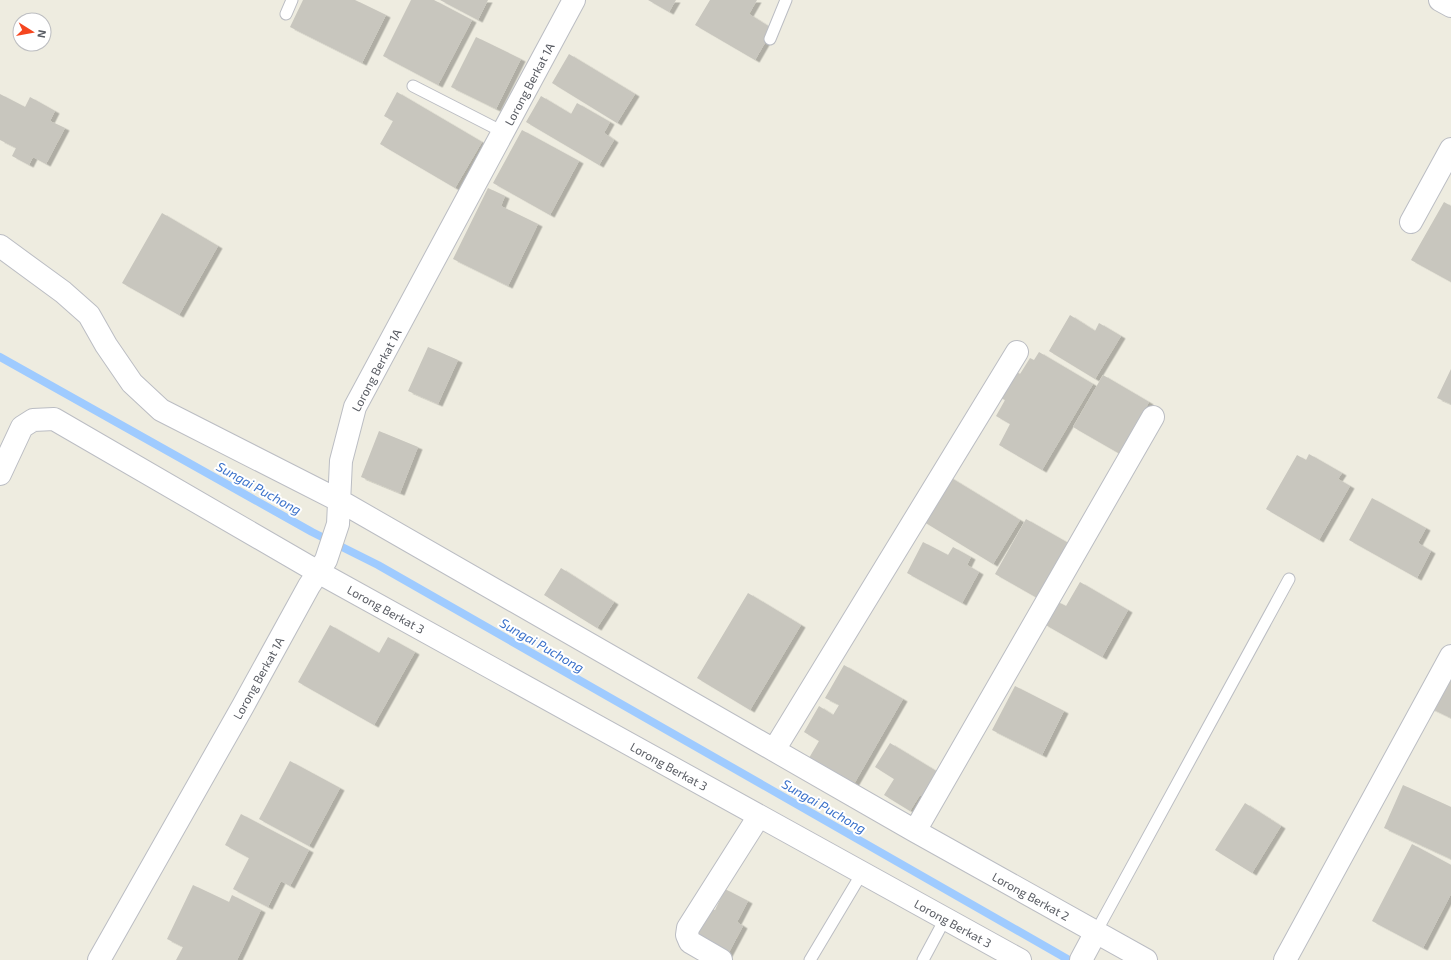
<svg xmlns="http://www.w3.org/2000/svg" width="1451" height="960" font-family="'Exo 2',sans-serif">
  <defs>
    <filter id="shadow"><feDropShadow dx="4.5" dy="2.5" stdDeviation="0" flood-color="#0004"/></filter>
  </defs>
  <rect width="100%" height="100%" fill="#eeece0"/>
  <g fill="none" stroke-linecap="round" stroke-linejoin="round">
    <path stroke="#9fcbff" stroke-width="8" d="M 0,357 L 312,532 L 378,565 L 1069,960"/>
  </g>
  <path fill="#c8c6be" filter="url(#shadow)" d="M 303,0 L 355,0 L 386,15 L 362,63 L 290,27 Z
    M 411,0 L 434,0 L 472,20 L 438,85 L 383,56 Z
    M 440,0 L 488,0 L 478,20 Z
    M 648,0 L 676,0 L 669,12 Z
    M 710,0 L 757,0 L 749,14 L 773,29 L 755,60 L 695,25 Z
    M 476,37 L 521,59 L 496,109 L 451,87 Z
    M 569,54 L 635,94 L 617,123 L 552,83 Z
    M 397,92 L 482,142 L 455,188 L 380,144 L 393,121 L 384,116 Z
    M 0,94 L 25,107 L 30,97 L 55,111 L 50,121 L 65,128 L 46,164 L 33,157 L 29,165 L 12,156 L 16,148 L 0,140 Z
    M 541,96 L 571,114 L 577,103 L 610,122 L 604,133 L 614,140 L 599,165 L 526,122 Z
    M 522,130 L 579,161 L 550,215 L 493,183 Z
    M 488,188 L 505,196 L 501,206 L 538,224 L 508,286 L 453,259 Z
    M 1444,202 L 1451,206 L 1451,282 L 1411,260 Z
    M 162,213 L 218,246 L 179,315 L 122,283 Z
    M 1070,315 L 1095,331 L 1099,323 L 1121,336 L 1095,379 L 1049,351 Z
    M 428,347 L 458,360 L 438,404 L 408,391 Z
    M 1039,352 L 1093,384 L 1042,470 L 999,445 L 1010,424 L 996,416 L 1005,400 L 1000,398 L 1015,371 L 1020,374 L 1030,358 L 1034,360 Z
    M 1451,369 L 1451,404 L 1437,398 Z
    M 1103,375 L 1149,402 L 1120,454 L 1073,427 Z
    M 379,431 L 418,447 L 400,493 L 361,477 Z
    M 1309,454 L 1342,473 L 1338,479 L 1350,486 L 1319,540 L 1266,509 L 1297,455 L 1306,460 Z
    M 948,476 L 1020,520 L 993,564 L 921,520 Z
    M 1372,498 L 1426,528 L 1418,543 L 1431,551 L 1417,578 L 1349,540 Z
    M 1026,519 L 1070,544 L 1039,599 L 995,574 Z
    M 923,542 L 948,555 L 953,547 L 971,557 L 967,565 L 979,572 L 962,603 L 907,573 Z
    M 561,568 L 614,602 L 597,628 L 544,595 Z
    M 1080,582 L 1128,610 L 1102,657 L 1044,624 L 1056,601 L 1066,606 Z
    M 748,593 L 801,625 L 750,710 L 697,678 Z
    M 330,625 L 379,653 L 388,637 L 415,652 L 374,725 L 298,682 Z
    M 1451,663 L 1451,718 L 1430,708 Z
    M 844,665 L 903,699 L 854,784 L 809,758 L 819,741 L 804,732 L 819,706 L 833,715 L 839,705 L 825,698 Z
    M 1015,686 L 1064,711 L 1042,755 L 992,730 Z
    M 890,743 L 941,774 L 926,799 L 920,795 L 910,811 L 884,795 L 894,779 L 875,767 Z
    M 290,761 L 340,788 L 309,846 L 259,819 Z
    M 1403,785 L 1451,807 L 1451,859 L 1384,828 Z
    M 1245,803 L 1281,826 L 1252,873 L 1215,850 Z
    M 241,814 L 309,850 L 290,886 L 281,881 L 268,907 L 233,889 L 249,858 L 225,845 Z
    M 1412,844 L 1451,865 L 1451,894 L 1423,948 L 1372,921 Z
    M 193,885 L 229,902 L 232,895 L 261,910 L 237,960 L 176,960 L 183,947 L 167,939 Z
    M 725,889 L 748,901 L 737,922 L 743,926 L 727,956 L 695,939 L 711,909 L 715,910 Z"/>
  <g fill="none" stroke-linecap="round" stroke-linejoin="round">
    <g stroke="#bbbdc3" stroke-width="13">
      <path id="lane" d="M 286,14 L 292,0
        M 770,39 L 786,0
        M 413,86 L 503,132
        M 1096,932 L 1289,579
        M 810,960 L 862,873
        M 923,960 L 945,919"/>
    </g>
    <g stroke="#bbbdc3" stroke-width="24">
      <path id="street" d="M 1440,0 L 1451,6
        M 1411,222 L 1451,149
        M 0,246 L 63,292 L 89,315 L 106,345 L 132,383 L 161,410 L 340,501 L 915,831 L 1146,960
        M 0,474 L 22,427 L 33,420 L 54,419 L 318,572 L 1020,960
        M 774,750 L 1017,352
        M 915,831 L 1153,417
        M 99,960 L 243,706 L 309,586 L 326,560 L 338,524 L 341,461 L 355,407 L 574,0
        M 721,960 L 690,942 L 687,935 L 688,928 L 759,816
        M 1081,960 L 1096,932
        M 1285,960 L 1451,656"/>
    </g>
    <use href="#lane" stroke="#fff" stroke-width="11"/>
    <use href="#street" stroke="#fff" stroke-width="22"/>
  </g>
  <g text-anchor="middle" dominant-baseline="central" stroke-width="4" stroke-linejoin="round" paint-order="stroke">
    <g font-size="12" fill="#595c63" stroke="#fff">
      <text transform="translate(529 84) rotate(-62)">Lorong Berkat 1A</text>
      <text transform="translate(376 370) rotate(-62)">Lorong Berkat 1A</text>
      <text transform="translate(386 609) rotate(29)">Lorong Berkat 3</text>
      <text transform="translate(258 678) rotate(-61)">Lorong Berkat 1A</text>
      <text transform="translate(669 766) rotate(29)">Lorong Berkat 3</text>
      <text transform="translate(1031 896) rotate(29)">Lorong Berkat 2</text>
      <text transform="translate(953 923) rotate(29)">Lorong Berkat 3</text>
    </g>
    <g font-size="13" font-style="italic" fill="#3a71ca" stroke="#fff">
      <text transform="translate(259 488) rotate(29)">Sungai Puchong</text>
      <text transform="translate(542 645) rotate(30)">Sungai Puchong</text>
      <text transform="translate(824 806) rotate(30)">Sungai Puchong</text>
    </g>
  </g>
  <g transform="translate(32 32) rotate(101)"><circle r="19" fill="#ffffff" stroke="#bdbec1"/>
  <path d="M0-3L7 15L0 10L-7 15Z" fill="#f5461f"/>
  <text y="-6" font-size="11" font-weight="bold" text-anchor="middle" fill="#595c63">N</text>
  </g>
</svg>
